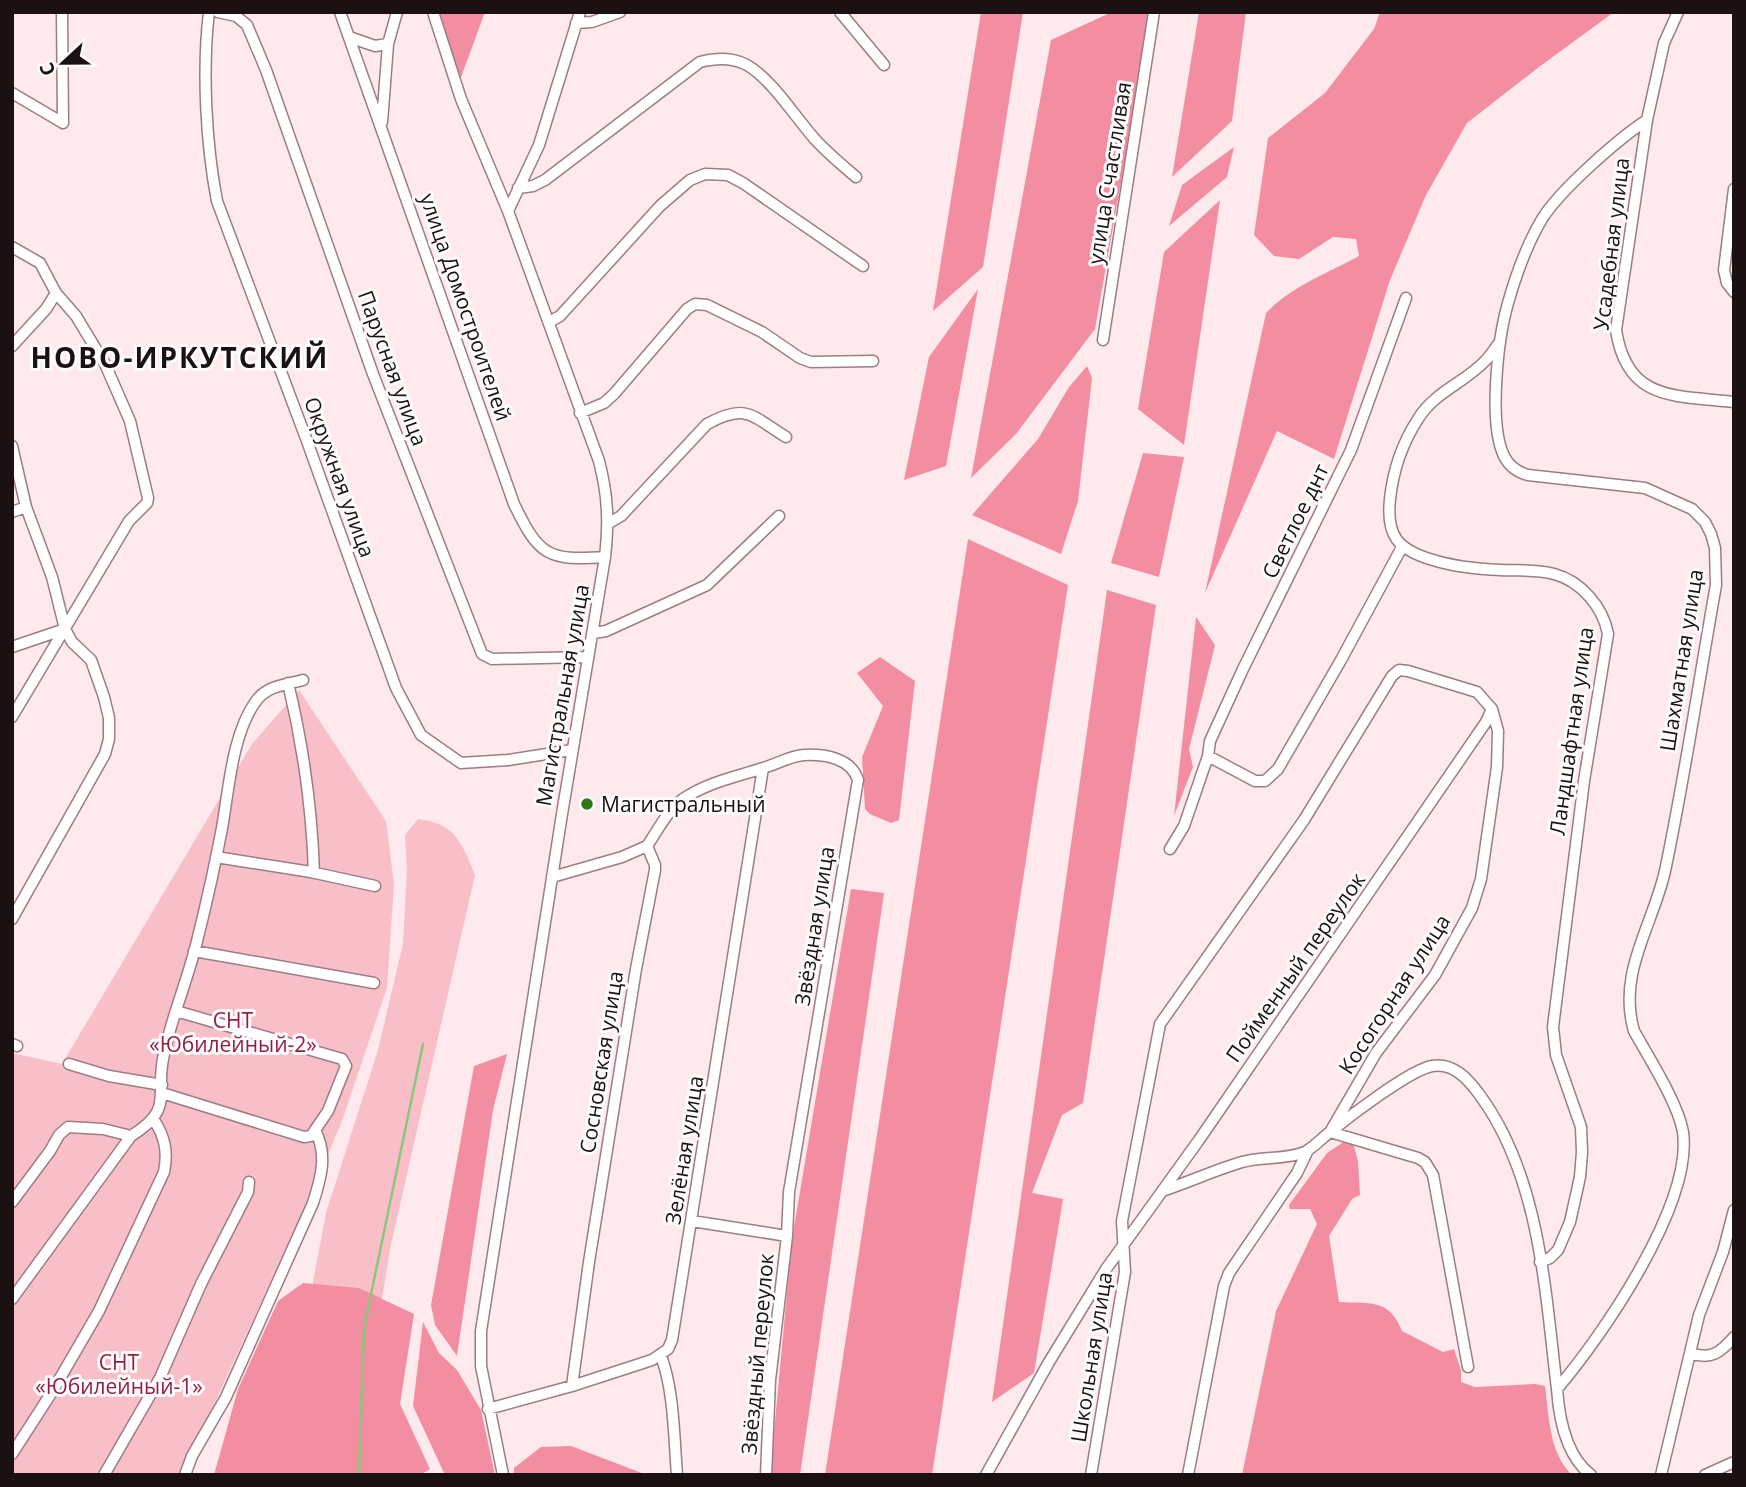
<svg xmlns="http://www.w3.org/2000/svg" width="1746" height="1487" font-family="'Open Sans',sans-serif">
  <rect width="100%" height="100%" fill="#fee9ec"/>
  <path fill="#f8bfc9" d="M 299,690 L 386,821 L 394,884 L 387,988 L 342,1121 L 313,1190 L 186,1465 L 179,1475 L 12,1475 L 12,1053 L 62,1064 L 252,744 Z
    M 418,819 C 455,823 462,843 475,875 L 390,1249 L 370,1375 L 292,1475 L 308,1308 L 326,1213 L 378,1050 L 403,944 L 407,870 L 405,835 Z"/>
  <path fill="#f38ea2" d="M 438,12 L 485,12 L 460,80 Z
    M 981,12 L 1023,12 L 983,267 L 933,311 Z
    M 1112,12 L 1151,12 L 1095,329 L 1016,434 L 971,478 L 1051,40 Z
    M 1199,12 L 1246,12 L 1232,121 L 1172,177 Z
    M 1380,12 L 1614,12 L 1539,67 L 1467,123 L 1426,195 L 1390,280 L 1334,459 L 1277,431 L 1205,593 L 1266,313 C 1292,286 1326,274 1359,256 L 1356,239 L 1333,237 L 1299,259 L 1274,256 L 1254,235 L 1268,138 L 1325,93 L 1374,29 Z
    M 1234,147 L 1227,177 L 1169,226 L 1182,185 Z
    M 1220,200 L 1184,445 L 1138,409 L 1164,252 Z
    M 978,289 L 946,466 L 904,480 L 929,357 Z
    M 1087,366 L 1092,378 L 1078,501 L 1061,554 L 972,515 L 1038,439 L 1069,387 Z
    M 1143,453 L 1184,457 L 1159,577 L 1111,563 Z
    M 968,539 L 1068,585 L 932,1475 L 825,1475 Z
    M 1107,590 L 1156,605 L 1083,1103 L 1062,1115 L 1032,1193 L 1063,1199 L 1034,1373 L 992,1402 Z
    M 1196,617 L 1215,645 L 1189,749 L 1193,767 L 1174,816 Z
    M 880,657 L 915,681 L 899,820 L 891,823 L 870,814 L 865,809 L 862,757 L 883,706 L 857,673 Z
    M 851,889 L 884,893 L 800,1475 L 770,1475 L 792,1239 Z
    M 507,1054 L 493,1110 L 457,1356 L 435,1325 L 431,1305 L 474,1066 Z
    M 1345,1141 L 1354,1146 L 1358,1161 L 1360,1195 L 1352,1199 L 1329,1236 L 1339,1302 C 1370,1304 1389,1298 1402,1331 L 1443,1352 L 1454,1349 L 1461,1370 L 1461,1382 L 1475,1387 L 1535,1384 L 1545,1386 C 1549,1416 1549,1453 1572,1475 L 1242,1475 L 1276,1311 L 1317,1224 L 1310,1209 L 1290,1209 L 1289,1205 L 1327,1153 Z
    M 303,1283 L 359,1288 L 414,1314 L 400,1404 L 430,1469 L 420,1475 L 214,1475 L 238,1389 L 278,1301 Z
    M 423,1322 L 439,1353 L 457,1370 L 481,1410 L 495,1475 L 445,1475 L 413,1406 Z
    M 570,1446 L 571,1446 L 647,1475 L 514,1475 L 514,1468 L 541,1447 Z"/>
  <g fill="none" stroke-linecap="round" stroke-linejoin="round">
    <path stroke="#8bc779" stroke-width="2.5" d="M 359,1475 L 364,1328 L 423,1044"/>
    <g stroke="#9c7d82" stroke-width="13">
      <path id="street" d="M 62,12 L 63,123
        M 209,12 C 202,70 206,144 217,201 L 307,441 L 396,688 L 421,735 L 461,763 L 508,760 L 572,750
        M 218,12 L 236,16 L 247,25 L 266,70 L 373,374 L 482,654 L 492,659 L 587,657
        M 340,12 L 514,504 C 539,556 548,561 605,557
        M 433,12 L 461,99 L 508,211
        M 840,12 L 884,65
        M 1678,12 L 1664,43 L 1647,120 L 1616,330 C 1627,402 1675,395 1734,402
        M 576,23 L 592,22 L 620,12
        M 349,37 L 375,46 L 388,44
        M 12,93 L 63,123
        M 382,122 L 388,44 L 397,12
        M 518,188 L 533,186 L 545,180 L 700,62 C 716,58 731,57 747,65 C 771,79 794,115 813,137 C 826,152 841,164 856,177
        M 1734,189 L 1724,270 L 1727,283 L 1734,292
        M 12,247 L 40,263 L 56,293 L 76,316 L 105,364 L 130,421 L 148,498 L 147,503 L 129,521 L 12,717
        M 549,322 L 560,316 L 660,206 L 690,180 L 705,174 L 728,175 L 743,183 L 863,266
        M 1103,340 L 1154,12
        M 1499,343 C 1495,348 1491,355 1486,360 C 1466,382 1434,392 1418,419 C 1403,442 1393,471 1390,499 C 1386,536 1398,550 1433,560 C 1455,567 1477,569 1501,570 C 1519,571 1536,569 1554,574 C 1581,581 1603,607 1608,634 L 1584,781 L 1553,1027 L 1556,1055 L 1581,1127 L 1582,1152 L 1580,1177 L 1570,1222 L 1558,1250 L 1550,1258 L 1540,1262
        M 12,346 L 46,309 L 56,293
        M 580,413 L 604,403 L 614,394 L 687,309 L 695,304 L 707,305 L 762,332 L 800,358 L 811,362 L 873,361
        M 12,446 L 26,507 L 52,577 L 65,629 L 72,642 L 91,660 L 104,697 L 109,718 L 109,739 L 105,754 L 12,919
        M 12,512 L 26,507
        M 609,523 L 621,516 L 707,424 C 746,403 751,415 786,437
        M 593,633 L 606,631 L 707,585 L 779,516
        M 12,647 L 65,629
        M 288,683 C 303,745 312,809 314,873
        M 1208,756 L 1210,741 L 1243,669 L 1351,450 L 1406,298
        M 647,846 C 658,830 667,811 683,799 C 708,782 736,777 763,768 C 777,764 790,756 804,755 C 825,754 851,758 858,780 L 789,1192 L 787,1236 L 692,1221
        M 1170,849 L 1184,826 L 1208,756 L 1255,781 L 1265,781 L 1278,769 L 1341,660 L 1402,547
        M 216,857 L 311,872 L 375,886
        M 552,877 L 622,857 L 647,846 L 655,865 L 655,870 L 636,969 L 589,1262 L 572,1386
        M 194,951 L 374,983
        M 12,1044 L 17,1046
        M 69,1064 L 109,1076 L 162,1085
        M 162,1093 L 304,1137 L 311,1136 L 328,1111 L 346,1066 L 342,1059 L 176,1011
        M 1162,1191 C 1189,1182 1215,1170 1242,1162 C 1263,1156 1286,1160 1305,1152 C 1314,1147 1322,1138 1330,1132 C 1350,1116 1410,1070 1432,1066 C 1453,1062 1468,1079 1479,1094 C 1540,1176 1545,1290 1557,1389
        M 12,1202 L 50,1151 L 59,1135 L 68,1127 L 103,1129 L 131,1136
        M 12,1299 L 131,1136 C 176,1108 154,1095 164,1054 C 172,1015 189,977 198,937 C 207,901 215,865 222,828 C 229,789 232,734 256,701 C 268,685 285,685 303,680
        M 1690,1353 C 1711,1360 1720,1353 1734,1337
        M 661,1356 C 674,1390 674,1438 677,1475
        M 488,1409 L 572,1386 L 652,1360 L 668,1349 L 672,1340 L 763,768
        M 12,1454 L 52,1392 L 99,1311 L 164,1172 C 168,1152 165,1137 154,1120
        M 104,1475 L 160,1378 L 201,1284 L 248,1192 L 249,1182
        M 185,1475 L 192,1456 L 226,1397 L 313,1203 C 321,1178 328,1155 315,1130
        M 503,1475 L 481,1366 L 481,1331 L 562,814 L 605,557 C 609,521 608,496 599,461 L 508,211 L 539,145 L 580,12
        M 766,1475 L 770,1380 L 787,1236
        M 986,1475 L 1049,1362 L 1106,1269 L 1199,1140 L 1486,722 L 1492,709
        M 1091,1475 L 1125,1272 L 1122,1221 L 1160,1024 L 1304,820 L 1392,676 L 1399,670 L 1408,671 L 1477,692 L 1492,709 L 1498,731 L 1497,767 L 1481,879 L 1472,908 L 1435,975 L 1376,1053 L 1330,1132 L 1418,1158 L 1425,1162 L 1433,1175 L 1468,1367
        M 1188,1475 L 1224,1286 L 1229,1273 L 1297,1173 L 1308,1150
        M 1591,1475 C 1566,1456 1559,1418 1557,1389 C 1603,1335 1693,1204 1683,1132 C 1678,1103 1649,1058 1634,1031 C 1617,973 1653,925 1665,871 C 1685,776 1699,680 1716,585 L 1715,548 L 1711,534 L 1705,522 L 1692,509 L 1645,488 L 1528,475 C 1517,472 1509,466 1504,456 C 1488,423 1498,338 1508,303 C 1516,275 1527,244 1542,219 C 1560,190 1618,139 1647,120
        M 1661,1475 L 1699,1315 L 1723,1252 L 1734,1210
        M 1705,1475 L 1734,1462"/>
    </g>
    <use href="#street" stroke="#fff" stroke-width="10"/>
  </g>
  <circle fill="#307414" stroke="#fcfcfc" stroke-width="2.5" cx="587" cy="804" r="7"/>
  <g text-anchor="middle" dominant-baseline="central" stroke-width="6" stroke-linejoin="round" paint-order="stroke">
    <g font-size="21" fill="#1b1012" stroke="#fcfcfc">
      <text transform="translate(1109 173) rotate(-81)">улица Счастливая</text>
      <text transform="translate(1611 244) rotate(-83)">Усадебная улица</text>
      <text transform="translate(466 307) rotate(71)">улица Домостроителей</text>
      <text transform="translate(393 368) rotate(70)">Парусная улица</text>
      <text transform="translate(340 477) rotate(70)">Окружная улица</text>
      <text transform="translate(1295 521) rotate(-64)">Светлое днт</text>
      <text transform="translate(1681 660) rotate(-81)">Шахматная улица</text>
      <text transform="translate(562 695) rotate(-80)">Магистральная улица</text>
      <text transform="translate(1571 731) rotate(-82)">Ландшафтная улица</text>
      <text transform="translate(814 926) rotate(-81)">Звёздная улица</text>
      <text transform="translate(1295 967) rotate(-55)">Пойменный переулок</text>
      <text transform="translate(1394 994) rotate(-57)">Косогорная улица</text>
      <text transform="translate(601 1062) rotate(-81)">Сосновская улица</text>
      <text transform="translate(684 1150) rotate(-81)">Зелёная улица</text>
      <text transform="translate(757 1354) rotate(-85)">Звёздный переулок</text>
      <text transform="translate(1091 1357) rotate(-81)">Школьная улица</text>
    </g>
    <g font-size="21" fill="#1b1012" stroke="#fcfcfc" text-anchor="start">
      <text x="601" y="804">Магистральный</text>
    </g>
    <g font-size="21" fill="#941f44" stroke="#fcfcfc">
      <text x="233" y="1020">СНТ<tspan x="233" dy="24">«Юбилейный-2»</tspan></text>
      <text x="119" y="1362">СНТ<tspan x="119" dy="24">«Юбилейный-1»</tspan></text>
    </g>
    <g font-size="28" font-weight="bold" letter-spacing="2" fill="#1b1012" stroke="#fcfcfc">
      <text x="180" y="357">НОВО-ИРКУТСКИЙ</text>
    </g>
  </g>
  <rect width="1746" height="1487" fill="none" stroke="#1b1012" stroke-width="28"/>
  <g transform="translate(63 63) rotate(248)" stroke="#fcfcfc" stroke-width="5" paint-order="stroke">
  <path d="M0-5L12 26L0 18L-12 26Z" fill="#1b1012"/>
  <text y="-10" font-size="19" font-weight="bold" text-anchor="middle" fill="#1b1012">С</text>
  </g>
</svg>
